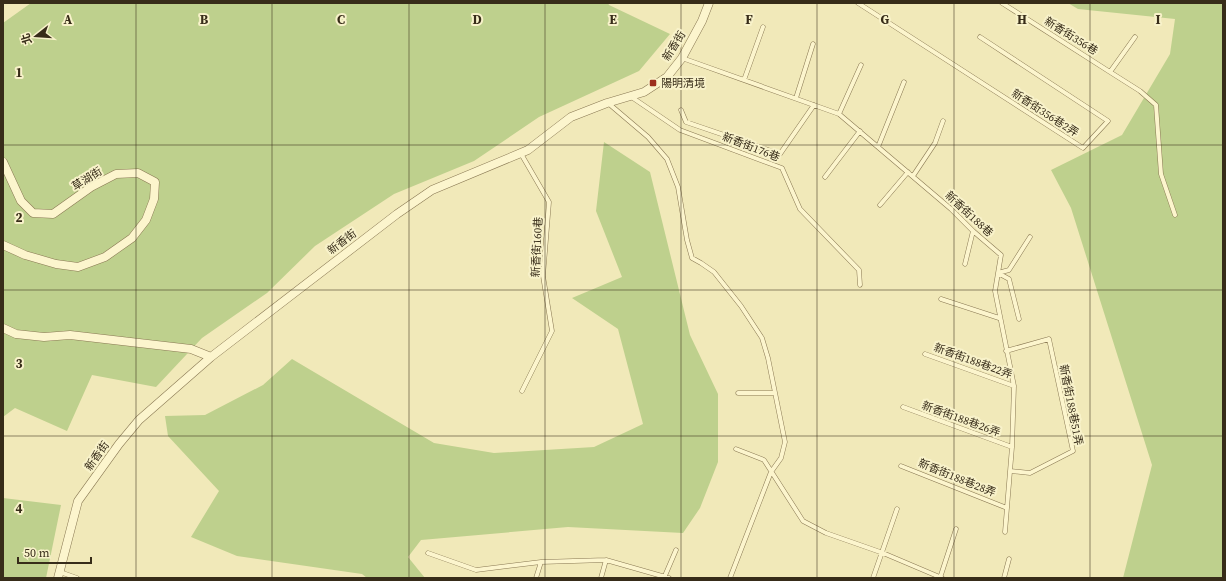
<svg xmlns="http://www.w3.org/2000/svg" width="1226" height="581" font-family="'Source Serif 4','Noto Sans TC',serif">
  <rect width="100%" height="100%" fill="#f1e9b9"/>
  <path fill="#bed08d" d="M 31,3 L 608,3 L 609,5 L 670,34 L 639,71 L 539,117 L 474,161 L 394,194 L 315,246 L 267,293 L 202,338 L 156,387 L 92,375 L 67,431 L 15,408 L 3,417 L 3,23 Z
    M 1068,3 L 1223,3 L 1223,578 L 1123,578 L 1152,465 L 1071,208 L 1051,170 L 1122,135 L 1170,54 L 1175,19 L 1078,9 Z
    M 604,142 L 650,172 L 690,335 L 718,394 L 718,462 L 700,508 L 683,533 L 568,527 L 421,540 L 408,557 L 425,578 L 367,578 L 362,574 L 237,556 L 191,537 L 219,491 L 168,436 L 165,416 L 205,415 L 263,385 L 292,359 L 434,443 L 494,453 L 594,447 L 643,424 L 618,329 L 572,298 L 622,277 L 596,211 Z
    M 3,498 L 61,505 L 46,578 L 3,578 Z"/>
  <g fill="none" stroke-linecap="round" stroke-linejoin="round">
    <g stroke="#897853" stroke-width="5">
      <path id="service" d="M 858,3 L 1083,148 L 1108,121 L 980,37
        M 1002,3 L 1110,72 L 1135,37
        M 682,58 L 839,114 L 951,209 L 973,231 L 1001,255 L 995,291 L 1014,386 L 1012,447 L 1005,532
        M 1110,72 L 1140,91 L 1156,105 L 1161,174 L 1175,215
        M 744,80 L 763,27
        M 630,96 L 680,130 L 782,168 L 800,209 L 859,270 L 860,285
        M 796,98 L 813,44
        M 608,103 L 648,137 L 667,159 L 678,187 L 687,240 L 692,258 L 701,263 L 714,272 L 741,306 L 762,338 L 768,358 L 785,442 L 781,458 L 771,472 L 730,578
        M 681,110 L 686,122 L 780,154 L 814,105
        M 839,114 L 861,65
        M 878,147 L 904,82
        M 520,152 L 549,202 L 543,276 L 552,331 L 522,391
        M 913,176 L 935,143 L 943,121
        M 825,177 L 860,131
        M 880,205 L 908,172
        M 965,264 L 973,231
        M 998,273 L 1009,279 L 1019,319
        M 998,273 L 1009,270 L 1030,237
        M 941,299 L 999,318
        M 1006,351 L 1049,339 L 1073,451 L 1030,473 L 1010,471
        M 925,354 L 1014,386
        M 738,393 L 775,393
        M 903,407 L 1012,447
        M 736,449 L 764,460 L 803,521 L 826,533 L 883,553 L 942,578
        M 901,466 L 1007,508
        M 428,553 L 476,570 L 541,562 L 606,560 L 669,578
        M 60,572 L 77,578
        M 536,578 L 541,562
        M 601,578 L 606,560
        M 664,578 L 676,550
        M 873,578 L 897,509
        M 940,578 L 956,529
        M 1004,578 L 1009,559"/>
    </g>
    <g stroke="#897853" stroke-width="9">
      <path id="minor" d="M 3,162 L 21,201 L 33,213 L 53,214 L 91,187 L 116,174 L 138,173 L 155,182 L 154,199 L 146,220 L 132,238 L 105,257 L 78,267 L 56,264 L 25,255 L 3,245
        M 3,328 L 16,334 L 44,337 L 70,335 L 191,349 L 211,357
        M 58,578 L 78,501 L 119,444 L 139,420 L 211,357 L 397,214 L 432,190 L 528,150 L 571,117 L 607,103 L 644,92 L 667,77 L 682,58 L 702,21 L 709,3"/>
    </g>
    <use href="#service" stroke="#fcf5cd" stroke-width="4"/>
    <use href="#minor" stroke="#fcf5cd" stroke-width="8"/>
  </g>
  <path fill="none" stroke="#372c19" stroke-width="1" stroke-opacity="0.55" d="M 136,3 L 136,578M 272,3 L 272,578M 409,3 L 409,578M 545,3 L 545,578M 681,3 L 681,578M 817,3 L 817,578M 954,3 L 954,578M 1090,3 L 1090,578M 3,145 L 1223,145M 3,290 L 1223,290M 3,436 L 1223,436"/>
  <rect fill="#9d301e" stroke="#f8f2ca" stroke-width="1.5" x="649" y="79" width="8" height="8" rx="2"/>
  <g text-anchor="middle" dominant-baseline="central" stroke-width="4" stroke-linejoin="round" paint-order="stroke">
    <g font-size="11" fill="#372c19" stroke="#f8f2ca">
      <text transform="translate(1071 36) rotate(32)">新香街356巷</text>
      <text transform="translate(674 46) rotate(-58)">新香街</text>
      <text transform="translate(1045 113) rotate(33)">新香街356巷2弄</text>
      <text transform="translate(751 147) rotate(21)">新香街176巷</text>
      <text transform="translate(87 179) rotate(-32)">草湖街</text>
      <text transform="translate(969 214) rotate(43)">新香街188巷</text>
      <text transform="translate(342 242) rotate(-37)">新香街</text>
      <text transform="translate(537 247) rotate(-87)">新香街160巷</text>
      <text transform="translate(973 361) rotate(20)">新香街188巷22弄</text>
      <text transform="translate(1071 405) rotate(79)">新香街188巷51弄</text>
      <text transform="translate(961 419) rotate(20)">新香街188巷26弄</text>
      <text transform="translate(97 456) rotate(-54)">新香街</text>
      <text transform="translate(957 478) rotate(22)">新香街188巷28弄</text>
    </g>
    <g font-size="11" fill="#372c19" stroke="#f8f2ca" text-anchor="start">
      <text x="661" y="83">陽明清境</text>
    </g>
  </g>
  <g font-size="13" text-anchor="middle" font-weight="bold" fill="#372c19" stroke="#f8f2ca" stroke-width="4" stroke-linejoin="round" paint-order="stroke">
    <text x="68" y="24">A</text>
    <text x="204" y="24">B</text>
    <text x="341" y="24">C</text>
    <text x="477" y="24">D</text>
    <text x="613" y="24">E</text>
    <text x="749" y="24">F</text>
    <text x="885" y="24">G</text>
    <text x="1022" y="24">H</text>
    <text x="1158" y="24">I</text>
    <text x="19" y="77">1</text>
    <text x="19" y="222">2</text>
    <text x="19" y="368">3</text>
    <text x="19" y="513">4</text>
  </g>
  <rect width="1226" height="581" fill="none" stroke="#372c19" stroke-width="8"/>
  <g transform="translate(36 36) rotate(253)" stroke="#f8f2ca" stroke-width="3" paint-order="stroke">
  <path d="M0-3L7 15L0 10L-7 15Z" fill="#372c19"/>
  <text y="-6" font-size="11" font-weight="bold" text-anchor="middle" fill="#372c19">北</text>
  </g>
  <path d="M18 557v6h73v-6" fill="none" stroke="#372c19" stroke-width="2"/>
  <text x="24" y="557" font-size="12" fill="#372c19" stroke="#f8f2ca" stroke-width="3" paint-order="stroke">50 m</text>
</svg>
